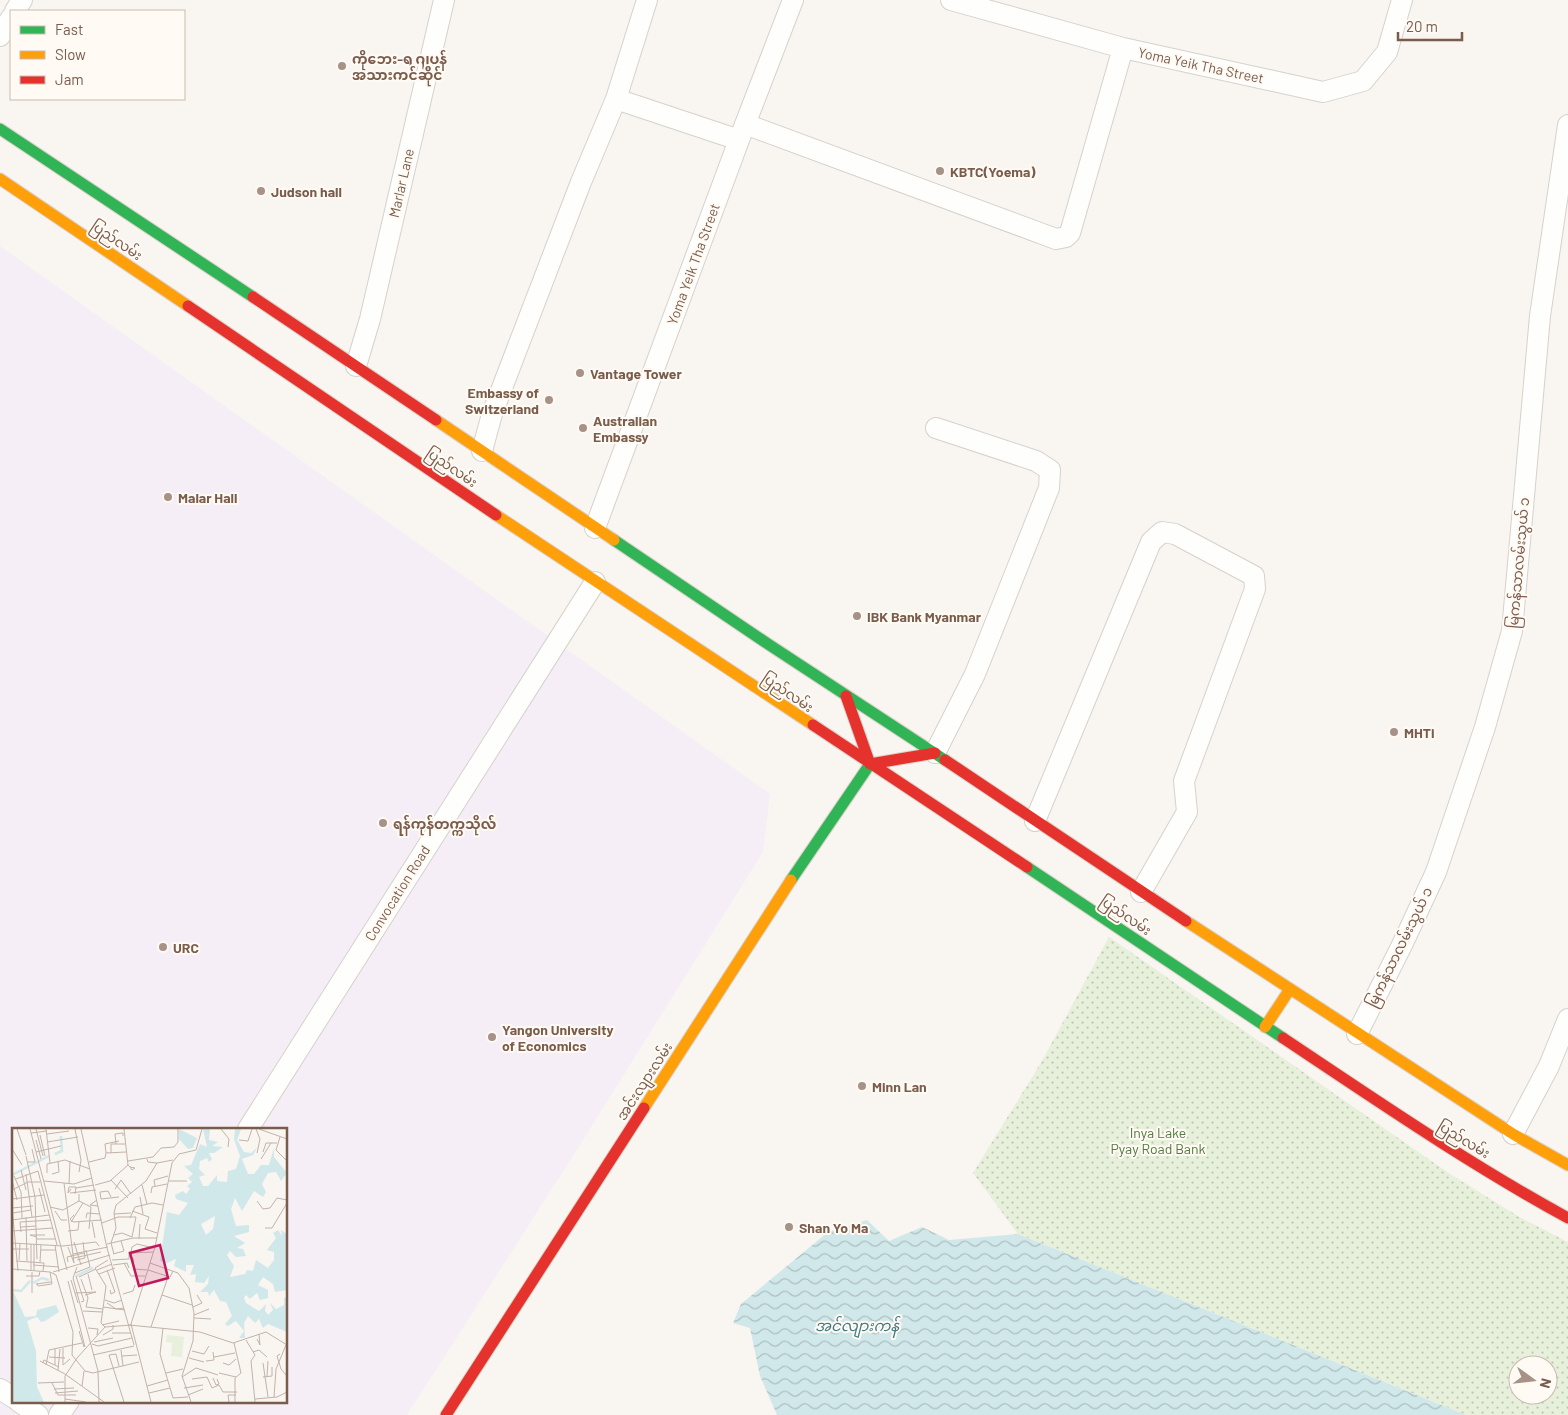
<svg xmlns="http://www.w3.org/2000/svg" width="1568" height="1415" font-family="Barlow,'Noto Sans Myanmar',sans-serif">
  <defs>
    <pattern id="park-dots" width="8" height="8" patternUnits="userSpaceOnUse" patternTransform="scale(1.25)"><rect width="8" height="8" fill="#e7f0db"/><path d="M2 2h.1M6 6h.1" fill="none" stroke="#c0c6b4" stroke-width="1.8" stroke-linecap="round"/></pattern>
    <pattern id="water-waves" width="16" height="10" patternUnits="userSpaceOnUse" patternTransform="scale(1.25)"><rect width="16" height="10" fill="#d0e8ea"/><path d="M0 5q4-4 8 0t8 0" fill="none" stroke="#aebfc0"/></pattern>
  </defs>
  <rect width="100%" height="100%" fill="#f9f5f0"/>
  <path fill="#f6eef6" fill-rule="evenodd" d="M 0,246 L 770,794 L 763,852 L 580,1145 L 407,1415 L 0,1415 ZM 14,1129 L 286,1129 L 286,1401 L 14,1401 Z"/>
  <path fill="url(#park-dots)" fill-rule="evenodd" d="M 1109,937 L 1450,1174 L 1521,1218 L 1568,1242 L 1568,1415 L 1466,1415 L 1018,1234 L 973,1173 L 1042,1061 ZM 1518,1365 L 1548,1365 L 1548,1395 L 1518,1395 Z"/>
  <path fill="url(#water-waves)" d="M 867,1220 L 889,1241 L 922,1227 L 949,1240 L 1018,1234 L 1466,1415 L 777,1415 L 760,1376 L 750,1328 L 733,1323 L 741,1304 L 828,1232 Z"/>
  <g fill="none" stroke-linecap="round" stroke-linejoin="round">
    <g stroke="#d7d1cb" stroke-width="22">
      <path id="street" d="M 951,0 L 1123,48 L 1323,92 L 1363,81 L 1387,52 L 1402,0
        M 15,11 L 22,0
        M 0,36 L 11,18
        M 616,99 L 739,140
        M 745,124 L 1056,239 L 1066,237 L 1070,233 L 1123,48
        M 356,366 L 370,319 L 444,0
        M 482,451 L 492,414 L 581,182 L 616,99 L 647,0
        M 595,528 L 739,140 L 793,0
        M 935,753 L 975,674 L 1049,488 L 1050,470 L 1036,461 L 936,428
        M 1035,821 L 1151,542 L 1162,532 L 1175,534 L 1254,576 L 1255,589 L 1184,781 L 1187,812 L 1141,892
        M 1357,1034 L 1402,945 L 1436,872 L 1485,727 L 1512,631 L 1540,316 L 1568,125
        M 248,1129 L 595,582
        M 1513,1134 L 1549,1066 L 1568,1019
        M 0,1389 L 14,1398
        M 18,1401 L 38,1415
        M 59,1415 L 69,1401"/>
    </g>
    <g stroke="#d9d2cb" stroke-width="13">
      <path id="fast" d="M 0,129 L 253,297
        M 614,540 L 768,644 L 945,760
        M 1027,867 L 1283,1038
        M 791,880 L 870,764"/>
    </g>
    <g stroke="#d9d2cb" stroke-width="13">
      <path id="slow" d="M 0,179 L 188,306
        M 436,420 L 614,540
        M 496,515 L 813,725
        M 1186,921 L 1513,1134 L 1568,1165
        M 1265,1027 L 1290,989
        M 644,1108 L 791,880"/>
    </g>
    <g stroke="#d9d2cb" stroke-width="13">
      <path id="jam" d="M 253,297 L 436,420
        M 188,306 L 496,515
        M 846,696 L 870,764
        M 813,725 L 1027,867
        M 945,760 L 1186,921
        M 870,764 L 935,753
        M 1283,1038 C 1376,1100 1469,1164 1568,1218
        M 446,1415 L 644,1108"/>
    </g>
    <use href="#street" stroke="#fefefd" stroke-width="20"/>
    <use href="#fast" stroke="#30b455" stroke-width="11"/>
    <use href="#slow" stroke="#ff9f0a" stroke-width="11"/>
    <use href="#jam" stroke="#e5322d" stroke-width="11"/>
  </g>
  <g fill="#a69286" stroke="#fffaf3" stroke-width="2">
    <circle cx="342" cy="66" r="5"/>
    <circle cx="940" cy="171" r="5"/>
    <circle cx="261" cy="191" r="5"/>
    <circle cx="580" cy="373" r="5"/>
    <circle cx="549" cy="400" r="5"/>
    <circle cx="583" cy="428" r="5"/>
    <circle cx="168" cy="497" r="5"/>
    <circle cx="857" cy="616" r="5"/>
    <circle cx="1394" cy="732" r="5"/>
    <circle cx="383" cy="823" r="5"/>
    <circle cx="163" cy="947" r="5"/>
    <circle cx="492" cy="1037" r="5"/>
    <circle cx="862" cy="1086" r="5"/>
    <circle cx="789" cy="1227" r="5"/>
  </g>
  <g text-anchor="middle" dominant-baseline="central" stroke-width="4" stroke-linejoin="round" paint-order="stroke">
    <g font-size="14" font-weight="bold" fill="#7a5c4d" stroke="#fffaf3" text-anchor="start">
      <text x="352" y="58">ကိုဘေး-ရ ဂျပန်<tspan x="352" dy="16">အသားကင်ဆိုင်</tspan></text>
      <text x="950" y="171">KBTC(Yoema)</text>
      <text x="271" y="191">Judson hall</text>
      <text x="590" y="373">Vantage Tower</text>
      <text x="539" y="392" text-anchor="end">Embassy of<tspan x="539" dy="16">Switzerland</tspan></text>
      <text x="593" y="420">Australian<tspan x="593" dy="16">Embassy</tspan></text>
      <text x="178" y="497">Malar Hall</text>
      <text x="867" y="616">IBK Bank Myanmar</text>
      <text x="1404" y="732">MHTi</text>
      <text x="393" y="823">ရန်ကုန်တက္ကသိုလ်</text>
      <text x="173" y="947">URC</text>
      <text x="502" y="1029">Yangon University<tspan x="502" dy="16">of Economics</tspan></text>
      <text x="872" y="1086">Minn Lan</text>
      <text x="799" y="1227">Shan Yo Ma</text>
    </g>
    <g font-size="14" fill="#7a5c4d" stroke="#fffaf3">
      <text transform="translate(1201 65) rotate(12)">Yoma Yeik Tha Street</text>
      <text transform="translate(401 183) rotate(-77)">Marlar Lane</text>
      <text transform="translate(117 240) rotate(34)">ပြည်လမ်း</text>
      <text transform="translate(693 264) rotate(-70)">Yoma Yeik Tha Street</text>
      <text transform="translate(452 467) rotate(34)">ပြည်လမ်း</text>
      <text transform="translate(1518 563) rotate(-85)">မြကန်သာလမ်းသွယ် ၁</text>
      <text transform="translate(788 692) rotate(34)">ပြည်လမ်း</text>
      <text transform="translate(397 893) rotate(-58)">Convocation Road</text>
      <text transform="translate(1126 915) rotate(34)">ပြည်လမ်း</text>
      <text transform="translate(1399 947) rotate(-64)">မြကန်သာလမ်းသွယ် ၁</text>
      <text transform="translate(644 1081) rotate(-57)">အင်းလျားလမ်း</text>
      <text transform="translate(1464 1139) rotate(31)">ပြည်လမ်း</text>
    </g>
    <g font-size="14" fill="#537a41" stroke="#fffaf3">
      <text x="1158" y="1132">Inya Lake<tspan x="1158" dy="16">Pyay Road Bank</tspan></text>
    </g>
    <g font-size="15" font-style="italic" fill="#437c86" stroke="#fffaf3">
      <text x="857" y="1325">အင်လျားကန်</text>
    </g>
  </g>
  <g transform="translate(12 1128)">
    <rect width="275" height="275" fill="#f9f5f0"/>
    <path d="M 155,207 L 172,209 L 170,229 L 159,228 L 160,215 L 154,214 Z" fill="#e7f0db"/>
    <path d="M 167,1 L 185,10 L 181,20 L 176,21 L 167,11 ZM 191,1 L 198,1 L 197,12 L 206,14 L 200,18 L 211,19 L 202,25 L 197,25 L 200,31 L 197,34 L 195,30 L 188,33 L 187,41 L 193,47 L 187,49 L 191,58 L 196,58 L 205,47 L 205,53 L 215,54 L 216,43 L 224,41 L 228,28 L 222,11 L 223,1 L 229,1 L 225,12 L 232,24 L 239,25 L 245,20 L 241,27 L 230,31 L 236,46 L 242,46 L 249,37 L 257,37 L 262,20 L 262,29 L 275,45 L 269,53 L 264,44 L 256,45 L 250,56 L 254,64 L 251,69 L 242,63 L 230,83 L 223,70 L 219,81 L 224,98 L 237,97 L 237,104 L 222,108 L 233,115 L 225,120 L 231,121 L 234,128 L 224,129 L 218,123 L 215,127 L 222,138 L 218,149 L 233,146 L 235,142 L 241,143 L 244,132 L 256,140 L 262,132 L 262,124 L 255,122 L 264,110 L 261,105 L 266,102 L 270,108 L 269,102 L 275,106 L 275,162 L 263,164 L 261,156 L 251,149 L 246,157 L 256,162 L 256,170 L 248,172 L 245,165 L 238,171 L 234,167 L 232,170 L 234,175 L 247,183 L 254,176 L 253,183 L 256,187 L 261,182 L 258,175 L 264,181 L 272,177 L 272,170 L 275,169 L 275,204 L 256,196 L 251,200 L 247,191 L 243,195 L 236,188 L 232,195 L 233,210 L 227,210 L 232,203 L 224,193 L 216,198 L 213,196 L 220,188 L 214,174 L 208,173 L 202,162 L 197,168 L 196,164 L 188,164 L 196,156 L 197,148 L 192,155 L 183,154 L 184,146 L 178,147 L 182,137 L 174,137 L 174,144 L 162,138 L 164,131 L 155,135 L 148,133 L 155,84 L 167,87 L 176,75 L 164,71 L 163,67 L 171,63 L 174,66 L 178,61 L 175,58 L 180,54 L 176,50 L 181,46 L 172,38 L 179,37 L 188,16 L 195,19 ZM 203,88 L 201,101 L 194,107 L 189,96 ZM 0,161 L 13,189 L 24,188 L 25,182 L 44,177 L 47,184 L 33,193 L 29,194 L 25,189 L 15,193 L 24,223 L 25,259 L 32,274 L 0,274 Z" fill="#d0e8ea" fill-rule="evenodd"/>
    <path fill="none" stroke="#d0e8ea" stroke-width="2.5" d="M 43,26 L 50,23 L 49,8M 0,47 L 37,28M 64,148 L 81,140M 21,155 L 30,150 L 37,152M 1,162 L 9,163 L 18,153M 0,200 L 19,274"/>
    <path fill="none" stroke="#c2b3aa" stroke-width="1" d="M 5,1 L 14,27M 18,1 L 55,142M 24,1 L 31,28M 34,1 L 38,35M 63,1 L 69,32 L 67,44M 69,1 L 95,120 L 122,217M 209,1 L 217,11 L 216,19M 244,1 L 248,11 L 245,25M 247,1 L 275,11M 19,5 L 35,3M 35,6 L 57,3M 28,7 L 33,28M 268,9 L 264,22 L 275,33M 24,12 L 29,31M 227,12 L 236,13 L 240,1M 35,14 L 66,9M 104,16 L 103,6 L 111,5 L 111,8M 162,19 L 166,14 L 166,1M 0,21 L 10,37M 24,24 L 49,18M 251,24 L 254,15 L 265,15M 94,25 L 93,16 L 107,13M 99,25 L 99,16 L 113,16M 14,28 L 23,69 L 25,131M 135,31 L 136,34 L 145,35 L 161,32M 249,31 L 259,15M 116,33 L 141,29 L 149,20 L 162,19M 16,34 L 23,34 L 20,21M 77,34 L 93,30 L 94,25 L 114,24M 116,37 L 118,39 L 120,42 L 123,40 L 118,39M 9,42 L 14,62M 35,45 L 35,36 L 53,32 L 78,41M 14,46 L 19,82M 40,46 L 47,44 L 46,33M 2,48 L 9,64 L 10,90M 4,51 L 26,43 L 45,117M 0,52 L 5,72M 99,52 L 116,70M 32,53 L 62,56 L 80,50M 157,53 L 175,53M 52,55 L 62,135M 57,56 L 58,33M 83,57 L 98,53 L 116,37 L 112,1M 130,57 L 135,76M 143,58 L 142,52 L 156,48M 27,60 L 33,84M 64,60 L 82,57M 59,61 L 56,65 L 57,59 L 64,59 L 63,66M 103,61 L 109,52 L 119,66M 0,62 L 16,54 L 28,54M 58,65 L 84,62M 139,65 L 140,59 L 155,56M 67,66 L 67,73 L 79,79 L 77,101M 128,69 L 131,86M 0,71 L 32,67M 89,71 L 88,64 L 96,63 L 99,69M 89,71 L 107,69M 85,72 L 78,77 L 86,78M 245,73 L 251,81 L 258,80 L 265,70 L 275,72M 0,79 L 6,143M 38,79 L 51,82 L 67,73M 0,80 L 21,78M 43,83 L 49,92 L 55,92M 120,83 L 137,89 L 133,101 L 145,105M 1,85 L 19,82 L 20,89M 102,86 L 119,85M 62,87 L 58,91 L 61,94 L 90,92M 14,89 L 15,133M 74,90 L 75,85 L 88,86M 118,90 L 123,79 L 140,75 L 151,77M 0,92 L 37,87M 59,94 L 71,75M 80,94 L 83,110M 90,95 L 106,89 L 124,89 L 120,109M 9,99 L 24,98M 253,100 L 260,100 L 275,75M 0,103 L 41,100M 56,103 L 66,102 L 67,94M 9,104 L 8,94 L 39,92M 102,107 L 110,105 L 120,109M 25,109 L 18,107 L 33,107M 25,111 L 43,111M 127,111 L 128,96M 62,114 L 69,137M 0,115 L 51,118 L 84,114 L 87,118M 19,116 L 19,142M 22,116 L 22,143M 95,116 L 121,110 L 145,110M 43,117 L 47,144M 56,119 L 62,135M 0,121 L 17,121M 29,122 L 44,122M 119,124 L 120,119 L 125,116 L 142,120M 61,126 L 96,119M 101,126 L 112,123 L 109,113M 102,126 L 99,115 L 104,100 L 102,85 L 104,77 L 134,53 L 145,35M 117,128 L 121,130 L 122,141 L 135,142M 62,130 L 89,124M 7,132 L 8,116M 65,132 L 73,130 L 71,114M 100,132 L 117,131 L 117,125 L 141,124M 4,133 L 32,135 L 31,143M 28,134 L 29,117M 56,134 L 55,129 L 72,125M 112,135 L 119,148 L 133,148M 138,135 L 166,145 L 177,160 L 182,185 L 181,213 L 170,248 L 179,274M 21,137 L 47,139M 101,137 L 115,135 L 117,140M 65,139 L 61,150 L 86,243 L 87,274M 0,141 L 38,144 L 44,147 L 61,204 L 60,227 L 73,243 L 81,245 L 127,234M 85,142 L 100,136M 95,142 L 103,164 L 99,166 L 98,162M 136,142 L 158,149 L 161,143M 41,144 L 98,127M 63,145 L 78,139 L 74,122M 76,146 L 80,162M 87,146 L 103,140M 14,148 L 27,148 L 28,143M 64,148 L 72,173 L 69,174M 67,149 L 84,141M 69,151 L 76,170 L 74,179M 59,152 L 66,175M 56,153 L 73,219M 25,155 L 26,158 L 40,156 L 38,144M 24,156 L 39,154M 20,165 L 20,144M 63,165 L 84,164 L 73,167M 111,166 L 121,163 L 123,157M 150,167 L 180,177M 93,172 L 102,175 L 110,172M 95,175 L 104,181 L 112,180M 74,179 L 91,181M 91,179 L 113,182M 181,179 L 190,175 L 185,167M 71,183 L 90,184M 182,187 L 197,181M 182,190 L 199,191M 90,197 L 107,193M 117,197 L 188,204 L 221,215 L 254,204 L 275,217M 93,199 L 89,195 L 94,158 L 83,140 L 96,132M 139,199 L 156,149M 76,200 L 86,201 L 85,207M 151,200 L 148,226 L 161,270 L 176,269M 67,203 L 72,219M 100,205 L 119,205M 91,207 L 101,201 L 101,197M 245,211 L 248,217 L 247,206M 234,212 L 243,227 L 239,233 L 243,274M 82,214 L 101,210M 222,215 L 229,245 L 223,250 L 223,274M 80,216 L 86,218 L 120,210M 51,220 L 51,237 L 58,231M 109,222 L 111,238M 180,223 L 192,226 L 197,218M 241,224 L 247,222 L 255,229M 268,226 L 265,228 L 269,241 L 275,248M 81,227 L 122,218M 110,228 L 125,227M 37,229 L 53,230M 202,229 L 223,225M 177,230 L 192,234M 28,233 L 53,246M 194,233 L 202,232 L 201,224M 31,235 L 32,232 L 47,239M 211,235 L 217,237 L 224,231M 251,235 L 256,269M 34,237 L 37,222 L 70,215M 43,237 L 43,221M 107,238 L 104,226 L 97,227 L 112,274M 46,242 L 48,221M 154,245 L 171,241M 207,245 L 224,249M 53,246 L 92,274M 255,248 L 256,233M 170,249 L 184,240 L 206,247M 251,249 L 260,248 L 260,239M 201,250 L 204,257 L 207,256 L 205,251M 180,251 L 195,249 L 200,260 L 207,257 L 211,264 L 225,264M 26,255 L 52,254M 40,255 L 46,267 L 64,267M 70,258 L 72,243M 135,258 L 156,252M 172,260 L 191,257M 42,261 L 62,260M 43,265 L 66,263M 137,265 L 158,260M 176,267 L 191,261M 262,269 L 264,241 L 274,217M 53,271 L 74,274M 243,271 L 265,269 L 275,264M 53,274 L 53,248 L 65,230 L 93,199 L 120,197M 139,274 L 119,196 L 143,119 L 160,35 L 167,26 L 184,22 L 190,1M 217,274 L 216,267 L 224,267"/>
    <path fill="#c2185b" fill-opacity="0.15" stroke="#c2185b" stroke-width="2.5" d="M 148,117 L 156,150 L 127,158 L 118,125 Z"/>
    <rect width="275" height="275" fill="none" stroke="#7a5c4d" stroke-width="2.5"/>
  </g>
  <rect x="10" y="10" width="175" height="90" fill="#fffaf3" stroke="#cabbb1"/>
  <rect x="20" y="26" width="25" height="8" fill="#30b455" stroke="#cabbb1"/>
  <text x="55" y="35" font-size="15" fill="#7a5c4d">Fast</text>
  <rect x="20" y="51" width="25" height="8" fill="#ff9f0a" stroke="#cabbb1"/>
  <text x="55" y="60" font-size="15" fill="#7a5c4d">Slow</text>
  <rect x="20" y="76" width="25" height="8" fill="#e5322d" stroke="#cabbb1"/>
  <text x="55" y="85" font-size="15" fill="#7a5c4d">Jam</text>
  <g transform="translate(1533 1380) rotate(105)"><circle r="24" fill="#fffaf3" stroke="#cabbb1"/>
  <path d="M0-4L9 19L0 12L-9 19Z" fill="#a69286"/>
  <text y="-8" font-size="14" font-weight="bold" text-anchor="middle" fill="#7a5c4d">N</text>
  </g>
  <path d="M1398 32v8h64v-8" fill="none" stroke="#7a5c4d" stroke-width="2.5"/>
  <text x="1406" y="32" font-size="15" fill="#7a5c4d" stroke="#fffaf3" stroke-width="4" paint-order="stroke">20 m</text>
</svg>
